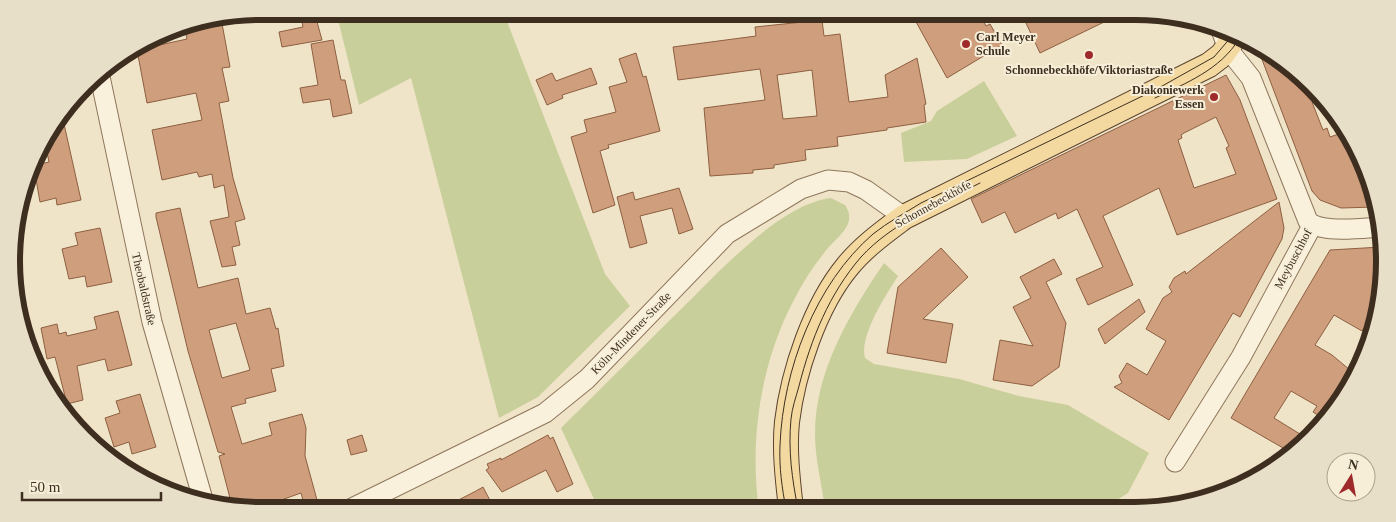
<svg xmlns="http://www.w3.org/2000/svg" width="1396" height="522" font-family="'Times New Roman',serif">
  <rect width="100%" height="100%" fill="#f0e4c8"/>
  <path fill="#c9cf9b" d="M 336,11 L 503,11 L 605,274 L 630,306 L 538,397 L 499,418 L 411,78 L 359,105 Z
    M 984,81 L 1017,136 L 967,159 L 904,162 L 901,133 L 931,121 L 937,111 Z
    M 831,198 L 845,205 C 848,210 850,214 849,220 C 847,232 831,243 824,253 C 813,267 803,282 795,298 C 761,361 749,439 759,510 L 599,510 L 561,428 C 598,391 635,355 672,318 C 710,282 777,204 831,198 Z
    M 884,263 L 898,276 C 886,295 859,336 865,358 L 874,364 L 959,379 L 1019,396 L 1068,405 L 1149,453 L 1128,493 L 1114,502 L 1113,509 L 825,509 C 822,485 815,459 815,434 C 815,371 850,313 884,263 Z"/>
  <path fill="#cf9f7d" stroke="#8d5f41" fill-rule="evenodd" d="M 300,11 L 314,11 L 322,40 L 282,47 L 279,32 L 303,27 Z
    M 910,11 L 978,11 L 986,26 L 990,24 L 1002,45 L 947,78 Z
    M 1029,11 L 1127,11 L 1040,53 L 1026,23 L 1033,20 Z
    M 221,18 L 230,67 L 222,68 L 229,101 L 219,103 L 233,178 L 245,219 L 235,222 L 240,245 L 232,247 L 236,265 L 222,267 L 210,221 L 229,217 L 224,185 L 214,188 L 212,174 L 199,177 L 197,172 L 162,180 L 152,130 L 202,120 L 196,93 L 147,103 L 137,50 L 187,39 L 184,24 Z
    M 822,20 L 824,36 L 840,34 L 849,102 L 888,97 L 885,75 L 917,58 L 926,104 L 924,105 L 926,122 L 887,128 L 887,130 L 837,137 L 838,146 L 805,150 L 806,160 L 774,165 L 774,168 L 753,170 L 753,173 L 710,176 L 704,108 L 765,100 L 760,69 L 678,80 L 673,47 L 756,36 L 755,27 ZM 812,70 L 817,116 L 783,119 L 777,75 Z
    M 333,40 L 341,80 L 345,80 L 352,113 L 333,117 L 330,99 L 303,103 L 300,88 L 318,85 L 311,44 Z
    M 1258,49 L 1287,63 L 1312,92 L 1316,100 L 1312,102 L 1323,130 L 1327,128 L 1330,137 L 1347,131 L 1351,136 L 1375,207 L 1341,208 L 1320,200 L 1312,191 Z
    M 636,53 L 643,77 L 646,76 L 660,131 L 608,145 L 609,148 L 600,151 L 615,205 L 593,213 L 571,137 L 587,132 L 584,120 L 616,112 L 609,87 L 627,82 L 619,59 Z
    M 591,68 L 597,84 L 562,95 L 563,98 L 547,105 L 536,80 L 552,73 L 556,81 Z
    M 1226,75 L 1240,100 L 1277,199 L 1177,235 L 1159,188 L 1103,216 L 1133,285 L 1088,305 L 1076,279 L 1103,267 L 1077,209 L 1058,219 L 1056,213 L 1015,233 L 1005,212 L 982,223 L 971,199 ZM 1216,117 L 1229,146 L 1226,148 L 1236,174 L 1194,188 L 1178,140 L 1182,138 L 1181,135 L 1184,133 Z
    M 62,115 L 81,200 L 57,205 L 56,198 L 40,202 L 34,168 L 35,165 L 49,162 L 44,138 Z
    M 679,188 L 693,229 L 679,234 L 672,208 L 640,216 L 647,243 L 630,248 L 617,197 L 633,192 L 635,200 Z
    M 1279,202 L 1284,228 L 1282,239 L 1240,317 L 1233,313 L 1169,420 L 1114,387 L 1122,383 L 1119,376 L 1127,363 L 1147,375 L 1166,341 L 1146,329 L 1163,298 L 1172,292 L 1169,287 L 1174,278 L 1185,271 L 1186,274 Z
    M 180,208 L 198,288 L 238,278 L 246,314 L 270,308 L 276,329 L 278,328 L 284,366 L 271,369 L 276,391 L 245,399 L 246,403 L 231,407 L 242,444 L 272,435 L 269,423 L 302,414 L 306,428 L 305,456 L 320,511 L 306,511 L 301,493 L 253,510 L 237,508 L 234,501 L 231,502 L 219,456 L 225,454 L 218,452 L 188,351 L 156,217 L 156,213 ZM 236,323 L 250,370 L 222,378 L 209,330 Z
    M 100,228 L 112,282 L 87,287 L 85,276 L 69,279 L 62,249 L 78,245 L 75,233 Z
    M 1381,247 L 1378,304 L 1362,331 L 1334,315 L 1315,345 L 1332,355 L 1356,375 L 1344,394 L 1324,419 L 1313,412 L 1317,406 L 1291,391 L 1274,418 L 1300,434 L 1290,452 L 1231,418 L 1330,250 Z
    M 941,248 L 968,277 L 923,319 L 953,324 L 946,363 L 887,353 L 898,287 Z
    M 1054,259 L 1062,274 L 1046,282 L 1066,323 L 1059,367 L 1032,386 L 993,380 L 1000,340 L 1033,346 L 1013,307 L 1031,298 L 1020,277 Z
    M 1139,299 L 1145,312 L 1105,344 L 1098,329 Z
    M 118,311 L 132,365 L 108,371 L 105,359 L 77,366 L 83,400 L 67,404 L 55,357 L 47,359 L 41,328 L 57,324 L 59,334 L 66,332 L 67,336 L 97,329 L 94,317 Z
    M 140,394 L 156,447 L 132,454 L 129,442 L 114,447 L 105,418 L 120,413 L 116,401 Z
    M 362,435 L 367,451 L 351,455 L 347,440 Z
    M 548,435 L 550,439 L 553,437 L 573,484 L 557,492 L 546,470 L 502,492 L 486,470 L 489,468 L 487,464 L 501,458 L 501,460 Z
    M 483,487 L 495,510 L 439,510 L 476,491 Z"/>
  <g fill="none" stroke-linecap="round" stroke-linejoin="round">
    <g stroke="#8d765c" stroke-width="21">
      <path id="minor" d="M 1221,30 L 1228,49 L 1251,78 L 1308,221 C 1321,234 1363,228 1382,227
        M 99,72 L 152,322 L 204,503
        M 1175,462 L 1241,357 L 1312,226
        M 346,511 L 545,413 L 587,379 L 727,234 L 801,189 L 828,180 L 849,182 L 866,190 L 904,217"/>
    </g>
    <g stroke="#5b4430" stroke-width="26">
      <path id="major" d="M 791,509 C 788,482 784,450 787,422 C 793,372 815,306 847,267 C 863,247 884,232 904,217 L 1209,65 L 1222,55 L 1235,37"/>
    </g>
    <use href="#minor" stroke="#faf1dc" stroke-width="19"/>
    <use href="#major" stroke="#f3d9a0" stroke-width="24"/>
    <path stroke="#3d2e20" stroke-width="1" d="M 1155,98 C 1186,83 1220,70 1239,39
      M 786,509 C 782,488 779,467 780,445 C 783,370 815,284 873,234 C 888,222 905,213 921,203 L 1155,90 L 1214,57 L 1232,36
      M 798,509 C 792,479 788,450 791,419 C 792,408 796,397 799,386 C 811,339 829,294 861,257 C 892,223 939,204 980,183"/>
  </g>
  <g fill="#9e2a2b" stroke="#f7eed8" stroke-width="2">
    <circle cx="966" cy="44" r="5"/>
    <circle cx="1089" cy="55" r="5"/>
    <circle cx="1214" cy="97" r="5"/>
  </g>
  <g text-anchor="middle" dominant-baseline="central" stroke-width="4" stroke-linejoin="round" paint-order="stroke">
    <g font-size="12" font-weight="bold" fill="#3d2e20" stroke="#f7eed8" text-anchor="start">
      <text x="976" y="37">Carl Meyer<tspan x="976" dy="14">Schule</tspan></text>
      <text x="1089" y="70" text-anchor="middle">Schonnebeckhöfe/Viktoriastraße</text>
      <text x="1204" y="90" text-anchor="end">Diakoniewerk<tspan x="1204" dy="14">Essen</tspan></text>
    </g>
    <g font-size="12" fill="#3d2e20" stroke="#f7eed8">
      <text transform="translate(933 204) rotate(-29)">Schonnebeckhöfe</text>
      <text transform="translate(1293 259) rotate(-62)">Meybuschhof</text>
      <text transform="translate(144 289) rotate(77)">Theobaldstraße</text>
      <text transform="translate(631 333) rotate(-46)">Köln-Mindener-Straße</text>
    </g>
  </g>
  <path d="M0 0H1396V522H0ZM261 20H1135A241 241 0 0 1 1376 261V261A241 241 0 0 1 1135 502H261A241 241 0 0 1 20 261V261A241 241 0 0 1 261 20Z" fill="#e8dfc9" fill-rule="evenodd"/>
  <path fill="none" stroke="#3d2e20" stroke-width="6" d="M261 20H1135A241 241 0 0 1 1376 261V261A241 241 0 0 1 1135 502H261A241 241 0 0 1 20 261V261A241 241 0 0 1 261 20Z"/>
  <g transform="translate(1351 477) rotate(11)"><circle r="24" fill="#f7eed8" stroke="#ada18e"/>
  <path d="M0-4L9 19L0 12L-9 19Z" fill="#9e2a2b"/>
  <text y="-8" font-size="14" font-weight="bold" text-anchor="middle" fill="#3d2e20">N</text>
  </g>
  <path d="M22 492v8h139v-8" fill="none" stroke="#3d2e20" stroke-width="2.5"/>
  <text x="30" y="492" font-size="15" fill="#3d2e20" stroke="#f7eed8" stroke-width="4" paint-order="stroke">50 m</text>
</svg>
